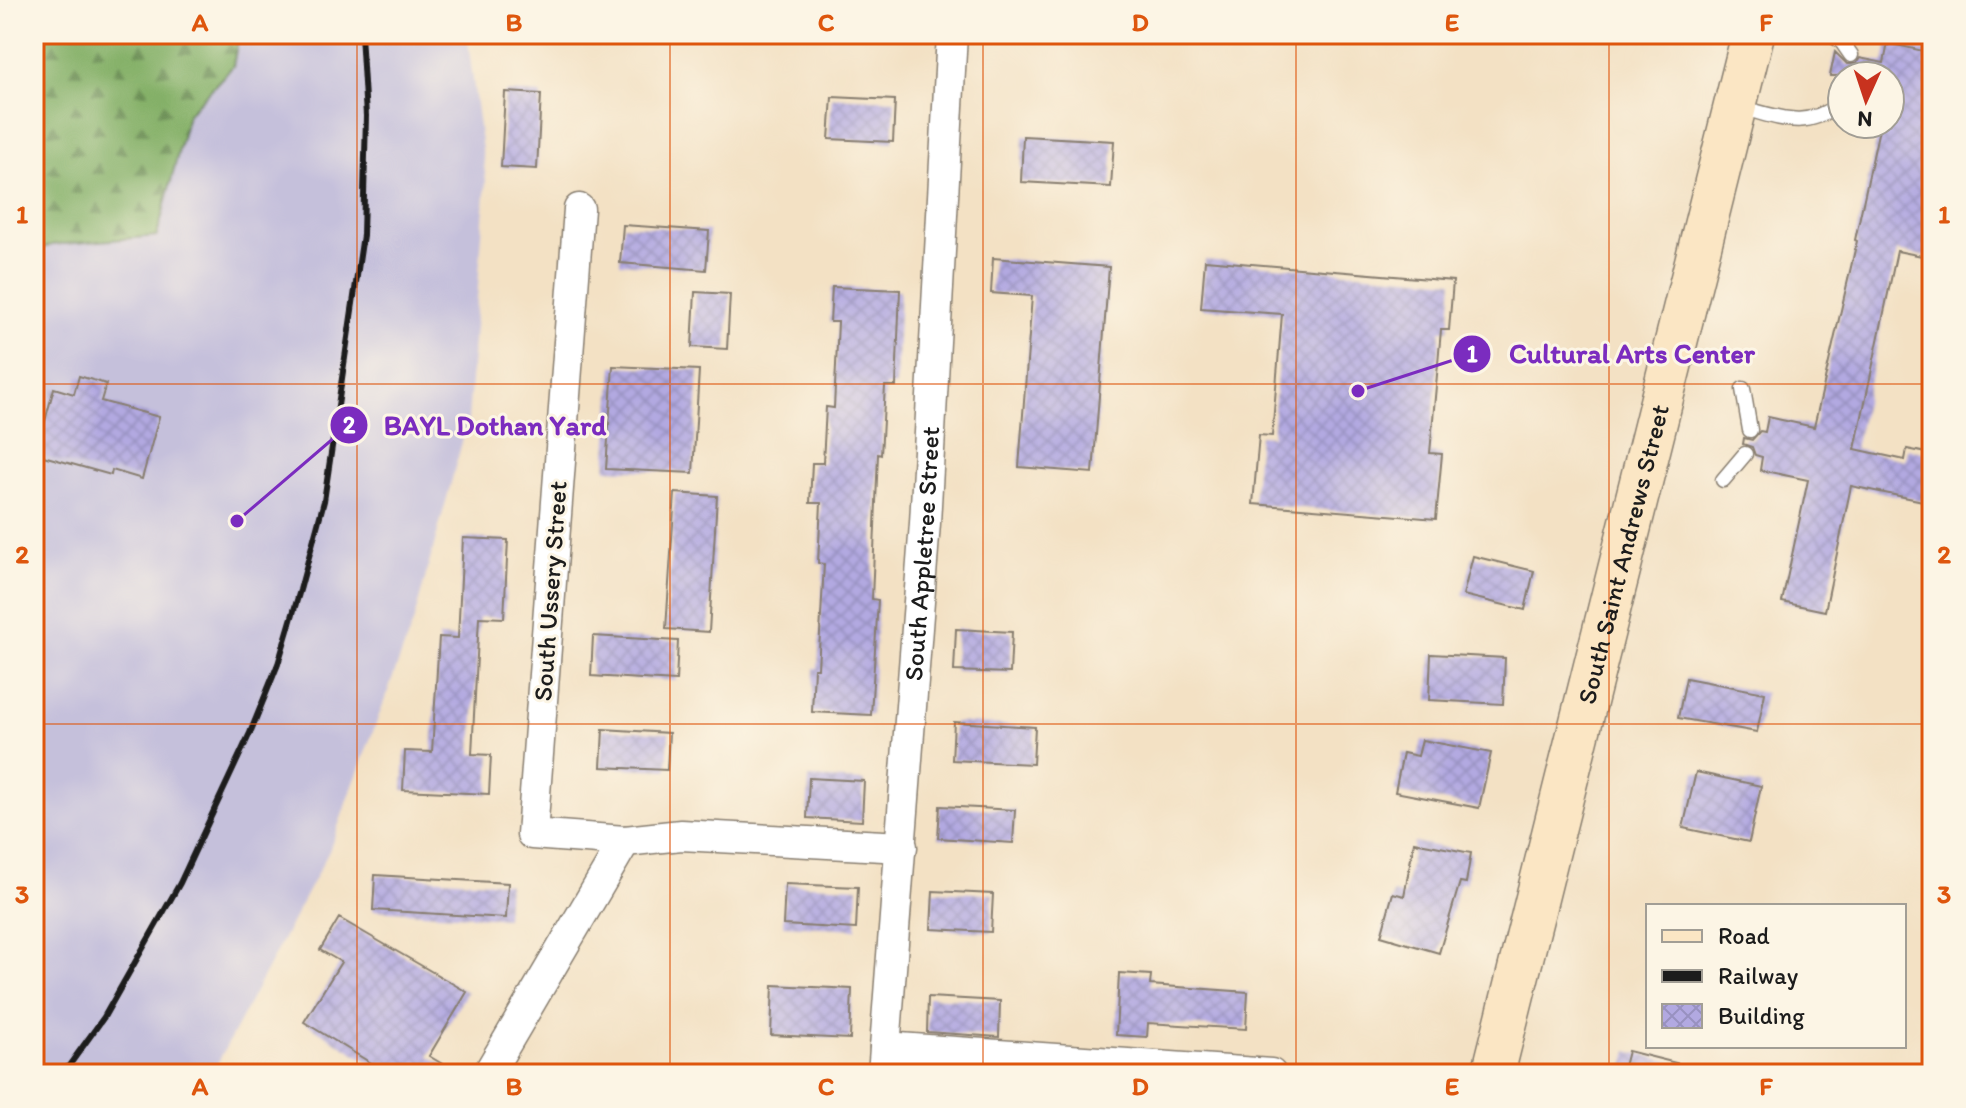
<svg xmlns="http://www.w3.org/2000/svg" width="1966" height="1108" font-family="Itim,sans-serif">
  <defs>
    <pattern id="forest-firs" width="22" height="20" patternUnits="userSpaceOnUse" patternTransform="scale(2)"><rect width="22" height="20" fill="#84b068"/><path d="M5 1l3.5 6h-7zM16 11l3.5 6h-7z" fill="#6b8e55"/></pattern>
    <pattern id="building-cross-hatch" width="8" height="8" patternUnits="userSpaceOnUse" patternTransform="scale(2)"><rect width="8" height="8" fill="#b2a9e1"/><path d="M0 0l8 8M0 8l8-8" fill="none" stroke="#9891c0"/></pattern>
  </defs>
  <rect width="100%" height="100%" fill="#fcf5e5"/>
  <filter id="ink" filterUnits="userSpaceOnUse"><feTurbulence type="fractalNoise" baseFrequency=".0125" numOctaves="2"/><feDisplacementMap in="SourceGraphic" scale="16" xChannelSelector="R" yChannelSelector="G"/><feConvolveMatrix kernelMatrix="1 2 1 2 8 2 1 2 1" color-interpolation-filters="sRGB"/></filter>
  <filter id="wash" filterUnits="userSpaceOnUse"><feTurbulence type="fractalNoise" baseFrequency=".006" numOctaves="4" result="noise"/><feDisplacementMap in="SourceGraphic" scale="32" xChannelSelector="R" yChannelSelector="G"/><feGaussianBlur stdDeviation="1.8" result="paint"/><feColorMatrix in="noise" values="0 0 0 0 0 0 0 0 0 0 0 0 0 0 0 0 0 1.4 0 .05"/><feComposite in="paint" operator="in"/></filter>
  <g filter="url(#wash)">
    <rect width="100%" height="100%" fill="#f3e1c4"/>
    <path fill="#c5c0db" d="M 239,34 L 467,34 L 486,181 L 468,420 L 413,623 L 329,851 L 216,1066 L 210,1074 L 34,1074 L 34,251 L 52,245 L 157,236 L 188,114 L 233,66 Z"/>
    <path fill="url(#forest-firs)" stroke="#506642" stroke-width="2" d="M 34,34 L 239,34 L 233,66 L 188,114 L 157,236 L 52,245 L 34,251 Z"/>
    <g id="blocks">
      <path fill="url(#building-cross-hatch)" d="M 1888,43 L 1932,53 L 1932,258 L 1897,251 L 1855,449 L 1905,460 L 1907,449 L 1932,454 L 1932,459 L 1923,501 L 1851,486 L 1825,611 L 1782,602 L 1808,480 L 1760,470 L 1762,457 L 1755,455 L 1752,447 L 1743,444 L 1744,438 L 1752,440 L 1760,431 L 1765,432 L 1768,417 L 1814,427 L 1857,241 L 1855,240 L 1880,124 L 1890,124 L 1890,76 L 1830,76 L 1835,52 L 1847,64 L 1856,64 L 1860,58 L 1884,63 Z
        M 505,92 L 541,94 L 537,169 L 501,167 Z
        M 832,97 L 895,100 L 893,142 L 829,139 Z
        M 1023,136 L 1114,141 L 1111,187 L 1021,182 Z
        M 623,225 L 709,231 L 706,270 L 620,263 Z
        M 993,258 L 1109,267 L 1093,473 L 1019,467 L 1032,296 L 991,293 Z
        M 1205,260 L 1453,281 L 1449,330 L 1441,330 L 1430,453 L 1442,454 L 1436,519 L 1253,504 L 1259,435 L 1272,436 L 1282,314 L 1201,308 Z
        M 832,287 L 900,290 L 896,386 L 885,386 L 881,455 L 878,454 L 872,599 L 878,600 L 871,715 L 812,712 L 814,668 L 818,668 L 824,564 L 818,563 L 821,503 L 810,503 L 812,463 L 823,463 L 826,407 L 834,408 L 838,322 L 830,322 Z
        M 695,292 L 730,294 L 727,349 L 692,347 Z
        M 613,366 L 699,370 L 693,473 L 606,469 Z
        M 79,376 L 106,384 L 101,401 L 159,417 L 142,479 L 112,470 L 111,475 L 36,454 L 54,388 L 74,394 Z
        M 675,493 L 717,496 L 709,632 L 666,629 Z
        M 463,538 L 508,540 L 504,618 L 479,617 L 472,754 L 491,755 L 489,794 L 403,790 L 405,751 L 432,752 L 439,637 L 458,638 Z
        M 1473,556 L 1534,571 L 1525,610 L 1463,595 Z
        M 956,629 L 1012,632 L 1010,673 L 954,671 Z
        M 593,636 L 678,641 L 676,681 L 591,676 Z
        M 1431,654 L 1505,658 L 1503,704 L 1429,700 Z
        M 1686,678 L 1765,693 L 1757,732 L 1678,718 Z
        M 954,722 L 1035,727 L 1033,764 L 952,760 Z
        M 603,729 L 669,733 L 667,770 L 601,767 Z
        M 1422,740 L 1491,753 L 1479,808 L 1395,792 L 1403,753 L 1418,756 Z
        M 1696,772 L 1761,786 L 1749,842 L 1683,828 Z
        M 809,778 L 864,781 L 862,821 L 807,818 Z
        M 940,806 L 1015,810 L 1013,843 L 938,838 Z
        M 1414,842 L 1471,853 L 1466,883 L 1460,882 L 1439,953 L 1381,936 L 1393,893 L 1404,896 Z
        M 375,875 L 508,883 L 506,918 L 373,910 Z
        M 785,884 L 858,887 L 856,929 L 783,925 Z
        M 933,891 L 993,894 L 991,932 L 931,929 Z
        M 339,918 L 467,992 L 429,1056 L 459,1074 L 389,1074 L 304,1022 L 341,962 L 320,950 Z
        M 1119,973 L 1151,975 L 1150,985 L 1248,992 L 1246,1029 L 1148,1023 L 1147,1037 L 1116,1035 Z
        M 773,985 L 852,989 L 850,1039 L 771,1035 Z
        M 928,997 L 1000,1001 L 999,1037 L 927,1032 Z
        M 1628,1051 L 1688,1066 L 1687,1074 L 1622,1074 Z"/>
    </g>
  </g>
  <g filter="url(#ink)">
    <use href="#blocks" fill-opacity="0" stroke="#887e70" stroke-width="2"/>
    <g fill="none" stroke-linecap="round" stroke-linejoin="round">
      <g stroke="#887e70" stroke-width="17">
        <path id="lane" d="M 1831,34 L 1842,42 L 1851,55
          M 1739,107 C 1780,117 1803,131 1840,104
          M 1743,389 L 1750,430
          M 1723,480 L 1745,454"/>
      </g>
      <g stroke="#887e70" stroke-width="33">
        <g id="street">
          <path d="M 579,209 L 532,834 L 625,841 L 681,835 L 902,847"/>
          <path d="M 885,1047 L 1271,1074"/>
          <path d="M 488,1074 L 625,841"/>
          <path id="s1" d="M 883,1074 L 925,523 L 952,34"/>
        </g>
      </g>
      <g stroke="#887e70" stroke-width="45">
        <g id="secondary">
          <path id="s2" d="M 1493,1074 L 1753,34"/>
        </g>
      </g>
      <use href="#lane" stroke="#fff" stroke-width="14"/>
      <use href="#street" stroke="#fff" stroke-width="30"/>
      <use href="#secondary" stroke="#fbe6c4" stroke-width="42"/>
      <path stroke="#1c1c1c" stroke-width="6" d="M 63,1074 L 104,1017 L 180,883 L 250,733 L 278,664 L 300,590 L 324,501 L 363,235 L 366,116 L 361,34"/>
    </g>
  </g>
  <path fill="none" stroke="#de560d" stroke-width="2" stroke-opacity="0.55" d="M 357,34 L 357,1074M 670,34 L 670,1074M 983,34 L 983,1074M 1296,34 L 1296,1074M 1609,34 L 1609,1074M 34,384 L 1932,384M 34,724 L 1932,724"/>
  <g text-anchor="middle" dominant-baseline="central" stroke-width="6" stroke-linejoin="round" paint-order="stroke">
    <g font-size="26" fill="#1c1c1c" stroke="#fcf5e5">
      <text stroke="none"><textPath href="#s1" startOffset="522">South Appletree Street</textPath></text>
      <text stroke="none"><textPath href="#s2" startOffset="536">South Saint Andrews Street</textPath></text>
      <text transform="translate(550 591) rotate(-86)">South Ussery Street</text>
    </g>
  </g>
  <path fill="none" stroke="#7b2cbf" stroke-width="3" d="M1358 391L1472 354M237 521L349 425"/>
  <g fill="#7b2cbf" stroke="#fcf5e5" stroke-width="3">
    <circle cx="1358" cy="391" r="8"/>
    <circle cx="237" cy="521" r="8"/>
    <circle cx="1472" cy="354" r="20"/>
    <circle cx="349" cy="425" r="20"/>
  </g>
  <g font-size="24" text-anchor="middle" font-weight="bold" fill="#fff">
    <text x="1472" y="362">1</text>
    <text x="349" y="433">2</text>
  </g>
  <g font-size="28" text-anchor="middle" font-weight="bold" fill="#7b2cbf" stroke="#fcf5e5" stroke-width="6" stroke-linejoin="round" paint-order="stroke">
    <text x="1632" y="363">Cultural Arts Center</text>
    <text x="495" y="435">BAYL Dothan Yard</text>
  </g>
  <rect width="1966" height="1108" fill="none" stroke="#fcf5e5" stroke-width="88"/>
  <rect x="1646" y="904" width="260" height="144" fill="#fcf5e5" stroke="#a29e95" stroke-width="2"/>
  <rect x="1662" y="930" width="40" height="12" fill="#fbe6c4" stroke="#a29e95" stroke-width="2"/>
  <text x="1718" y="944" font-size="24" fill="#1c1c1c">Road</text>
  <rect x="1662" y="970" width="40" height="12" fill="#1c1c1c" stroke="#a29e95" stroke-width="2"/>
  <text x="1718" y="984" font-size="24" fill="#1c1c1c">Railway</text>
  <rect x="1662" y="1004" width="40" height="24" fill="url(#building-cross-hatch)" stroke="#a29e95" stroke-width="2"/>
  <text x="1718" y="1024" font-size="24" fill="#1c1c1c">Building</text>
  <g transform="translate(1866 100) rotate(183)"><circle r="38" fill="#fcf5e5" stroke="#a29e95" stroke-width="2"/>
  <path d="M0-6L14 30L0 20L-14 30Z" fill="#c8321e"/>
  <text y="-12" font-size="22" font-weight="bold" text-anchor="middle" fill="#1c1c1c">N</text>
  </g>
  <rect x="44" y="44" width="1878" height="1020" fill="none" stroke="#de560d" stroke-width="3"/>
  <g font-size="26" text-anchor="middle" font-weight="bold" fill="#de560d">
    <text x="200" y="31">A</text>
    <text x="514" y="31">B</text>
    <text x="826" y="31">C</text>
    <text x="1140" y="31">D</text>
    <text x="1452" y="31">E</text>
    <text x="1766" y="31">F</text>
    <text x="22" y="223">1</text>
    <text x="1944" y="223">1</text>
    <text x="22" y="563">2</text>
    <text x="1944" y="563">2</text>
    <text x="22" y="903">3</text>
    <text x="1944" y="903">3</text>
    <text x="200" y="1095">A</text>
    <text x="514" y="1095">B</text>
    <text x="826" y="1095">C</text>
    <text x="1140" y="1095">D</text>
    <text x="1452" y="1095">E</text>
    <text x="1766" y="1095">F</text>
  </g>
</svg>
